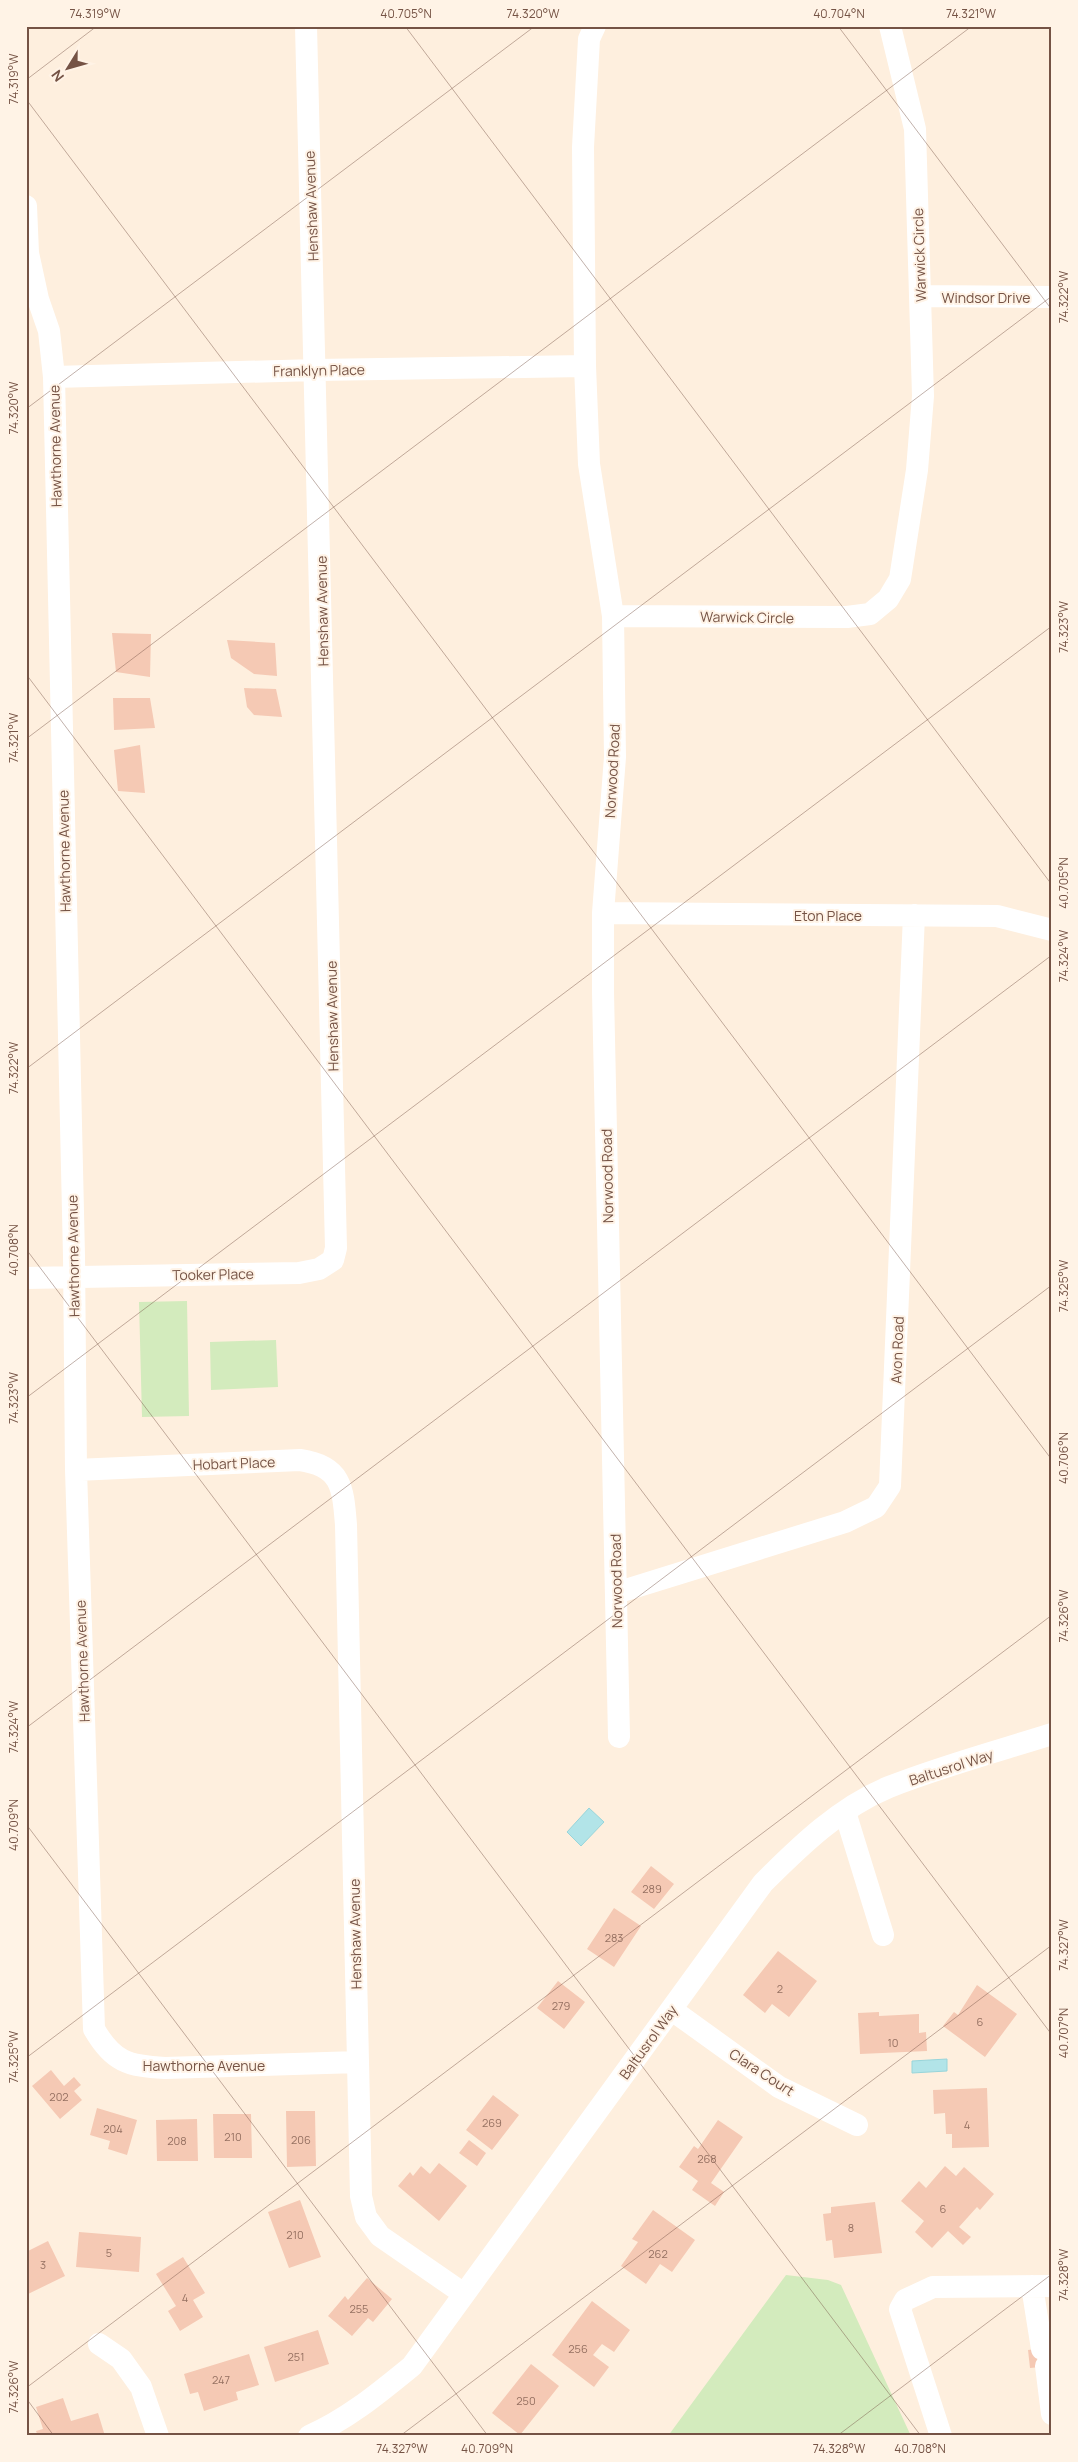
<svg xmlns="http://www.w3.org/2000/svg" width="1078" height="2462" font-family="Manrope,sans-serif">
  <rect width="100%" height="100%" fill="#feefde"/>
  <path fill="#d3ebbd" d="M 187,1301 L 189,1416 L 142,1417 L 139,1302 Z
    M 276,1340 L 278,1387 L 211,1390 L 210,1342 Z
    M 786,2275 L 828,2280 L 841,2285 L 911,2436 L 668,2436 Z"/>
  <path fill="#b2e4e8" stroke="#98d5da" d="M 589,1808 L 604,1822 L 581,1846 L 567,1832 Z
    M 947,2059 L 947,2071 L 912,2073 L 912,2061 Z"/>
  <path fill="#f5c9b4" d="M 112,633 L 151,634 L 150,677 L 116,672 Z
    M 227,640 L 275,643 L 277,676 L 254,674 L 231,658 Z
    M 244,688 L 276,689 L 282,717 L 254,715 L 247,707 Z
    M 113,698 L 150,698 L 155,728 L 114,730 Z
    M 140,745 L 145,793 L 118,791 L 114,750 Z
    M 651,1866 L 674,1884 L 654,1909 L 631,1892 Z
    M 614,1908 L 641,1926 L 614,1967 L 587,1949 Z
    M 778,1951 L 817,1981 L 789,2017 L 772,2004 L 765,2013 L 743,1995 Z
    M 558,1981 L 585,2002 L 564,2029 L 537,2008 Z
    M 977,1985 L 1017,2014 L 985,2057 L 943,2026 L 954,2012 L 958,2015 Z
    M 879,2012 L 879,2016 L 919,2014 L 919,2033 L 926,2032 L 927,2051 L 860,2054 L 858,2013 Z
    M 51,2070 L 64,2086 L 74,2077 L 81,2085 L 74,2091 L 82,2100 L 60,2119 L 32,2086 Z
    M 987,2088 L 989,2147 L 952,2148 L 952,2134 L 946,2134 L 945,2113 L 934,2114 L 933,2090 Z
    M 493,2095 L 519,2115 L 492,2150 L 466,2130 Z
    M 97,2108 L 137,2120 L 127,2155 L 108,2149 L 110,2141 L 90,2135 Z
    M 286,2111 L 315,2111 L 316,2166 L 287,2167 Z
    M 213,2114 L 251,2114 L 252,2158 L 214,2158 Z
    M 197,2119 L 198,2161 L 157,2161 L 156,2120 Z
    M 718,2120 L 743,2137 L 711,2183 L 724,2192 L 715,2206 L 692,2190 L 698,2181 L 679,2167 L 694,2146 L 698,2149 Z
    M 469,2140 L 486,2153 L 477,2166 L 459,2153 Z
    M 439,2163 L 467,2186 L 439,2221 L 398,2186 L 410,2172 L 413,2176 L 421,2166 L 430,2174 Z
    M 945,2166 L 956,2176 L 964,2167 L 994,2194 L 980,2210 L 977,2207 L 959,2227 L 971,2237 L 963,2245 L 948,2231 L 932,2248 L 915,2232 L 924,2221 L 901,2201 L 919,2181 L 926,2188 Z
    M 300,2200 L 321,2257 L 289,2268 L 268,2212 Z
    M 875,2202 L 882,2253 L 834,2258 L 832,2240 L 826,2241 L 823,2214 L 831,2213 L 831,2207 Z
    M 653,2210 L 695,2240 L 672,2272 L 660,2264 L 646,2284 L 621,2266 L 638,2242 L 632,2239 Z
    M 79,2232 L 141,2237 L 139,2272 L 76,2267 Z
    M 48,2241 L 65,2276 L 26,2295 L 26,2252 Z
    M 183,2257 L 205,2293 L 193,2300 L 203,2317 L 180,2331 L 168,2311 L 176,2306 L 156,2274 Z
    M 367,2278 L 392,2299 L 373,2322 L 368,2318 L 352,2336 L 328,2316 L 345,2296 L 348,2300 Z
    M 592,2301 L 630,2330 L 614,2352 L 602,2344 L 593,2355 L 609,2367 L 594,2387 L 552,2355 Z
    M 318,2330 L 329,2364 L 275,2382 L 264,2347 Z
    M 1052,2347 L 1052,2366 L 1030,2368 L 1028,2350 Z
    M 249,2354 L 259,2385 L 236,2392 L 238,2400 L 204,2411 L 198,2392 L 190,2394 L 184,2374 Z
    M 531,2364 L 559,2386 L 520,2435 L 492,2413 Z
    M 63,2398 L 71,2421 L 98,2413 L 105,2436 L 38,2436 L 36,2431 L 43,2429 L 36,2407 Z"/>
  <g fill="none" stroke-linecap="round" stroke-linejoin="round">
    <path stroke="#fff" stroke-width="22" d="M 595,26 L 589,39 L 583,147 L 585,366 L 589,464 L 613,616 L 615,757 L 603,913 L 603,992 L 619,1737
      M 26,206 L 28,253 L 38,299 L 49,331 L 54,377 L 74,1256 L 76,1470 L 94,2029 C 113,2062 128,2066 165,2068 L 358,2062
      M 921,296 L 1052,297
      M 54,377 L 316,370 L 585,366
      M 613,616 L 847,617 L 870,614 L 888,599 L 900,579 L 917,470 L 923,396 L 915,129 L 890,26
      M 603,913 L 997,916 L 1052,930
      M 26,1278 L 299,1273 L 319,1269 L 333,1260 L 336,1248 L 306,26
      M 76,1470 L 300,1460 C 342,1466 343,1488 346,1525 L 361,2196 L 366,2217 L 380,2236 L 464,2294
      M 616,1593 L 845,1522 L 876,1507 L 890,1486 L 914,915
      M 845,1812 L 883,1935
      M 672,2010 L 779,2087 L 857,2125
      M 1032,2286 L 1042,2349
      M 99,2344 L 121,2359 L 141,2387 L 158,2436
      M 1046,2366 L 1052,2414
      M 309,2436 C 348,2419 380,2392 412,2366 L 763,1883 C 800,1846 840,1807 889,1787 C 942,1766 998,1751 1052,1734
      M 941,2436 L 900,2309 L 905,2300 L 933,2287 L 1052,2286"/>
  </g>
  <path fill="none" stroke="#755345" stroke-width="1" stroke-opacity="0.45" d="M 405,26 L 1052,885M 838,26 L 1052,310M 26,80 L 97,26M 26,99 L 1052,1460M 26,409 L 535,26M 26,674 L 1052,2035M 26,739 L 972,26M 26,1069 L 1052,296M 26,1249 L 921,2436M 26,1398 L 1052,626M 26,1728 L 1052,955M 26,1824 L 488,2436M 26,2058 L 1052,1285M 26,2388 L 1052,1615M 26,2398 L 54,2436M 400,2436 L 1052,1945M 837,2436 L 1052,2274"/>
  <g text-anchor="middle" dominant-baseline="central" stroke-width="4" stroke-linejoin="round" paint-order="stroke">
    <g font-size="11" fill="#957061">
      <text x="652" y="1888">289</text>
      <text x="614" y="1937">283</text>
      <text x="780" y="1988">2</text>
      <text x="561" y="2005">279</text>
      <text x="980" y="2021">6</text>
      <text x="893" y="2042">10</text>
      <text x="59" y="2096">202</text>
      <text x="492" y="2122">269</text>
      <text x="967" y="2124">4</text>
      <text x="113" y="2128">204</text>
      <text x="233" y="2136">210</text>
      <text x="301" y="2139">206</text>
      <text x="177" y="2140">208</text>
      <text x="707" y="2158">268</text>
      <text x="943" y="2208">6</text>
      <text x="851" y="2227">8</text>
      <text x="295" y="2234">210</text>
      <text x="109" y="2252">5</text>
      <text x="658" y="2253">262</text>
      <text x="43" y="2264">3</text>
      <text x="185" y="2297">4</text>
      <text x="359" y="2308">255</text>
      <text x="578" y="2348">256</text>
      <text x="296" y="2356">251</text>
      <text x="221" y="2379">247</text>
      <text x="526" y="2400">250</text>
    </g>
    <g font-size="14" fill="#755345" stroke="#fff3e6">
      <text transform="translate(311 206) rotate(-92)">Henshaw Avenue</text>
      <text transform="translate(919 255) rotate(-92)">Warwick Circle</text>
      <text x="986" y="297">Windsor Drive</text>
      <text transform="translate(319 370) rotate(-1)">Franklyn Place</text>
      <text transform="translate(55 446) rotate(-91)">Hawthorne Avenue</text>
      <text transform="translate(322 611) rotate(-91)">Henshaw Avenue</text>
      <text transform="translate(747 617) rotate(1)">Warwick Circle</text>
      <text transform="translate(612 771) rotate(-87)">Norwood Road</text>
      <text transform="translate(64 851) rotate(-91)">Hawthorne Avenue</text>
      <text x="828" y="915">Eton Place</text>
      <text transform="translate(332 1016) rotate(-91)">Henshaw Avenue</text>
      <text transform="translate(607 1176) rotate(-91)">Norwood Road</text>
      <text transform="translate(73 1256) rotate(-91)">Hawthorne Avenue</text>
      <text transform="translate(213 1274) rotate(-1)">Tooker Place</text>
      <text transform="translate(897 1350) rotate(-88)">Avon Road</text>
      <text transform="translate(234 1463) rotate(-2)">Hobart Place</text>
      <text transform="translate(616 1581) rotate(-91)">Norwood Road</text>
      <text transform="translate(82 1661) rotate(-92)">Hawthorne Avenue</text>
      <text transform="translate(951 1767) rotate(-18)">Baltusrol Way</text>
      <text transform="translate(355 1934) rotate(-91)">Henshaw Avenue</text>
      <text transform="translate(648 2042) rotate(-54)">Baltusrol Way</text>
      <text x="204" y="2065">Hawthorne Avenue</text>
      <text transform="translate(762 2072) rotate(33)">Clara Court</text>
    </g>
  </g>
  <rect width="1078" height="2462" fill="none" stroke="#fff3e6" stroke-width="55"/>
  <g transform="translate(68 68) rotate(233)" stroke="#fff3e6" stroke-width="4" paint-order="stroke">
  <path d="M0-4L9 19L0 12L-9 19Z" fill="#755345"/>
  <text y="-8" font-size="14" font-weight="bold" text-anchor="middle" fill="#755345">N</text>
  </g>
  <rect x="28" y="28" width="1022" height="2406" fill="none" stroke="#755345" stroke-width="2"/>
  <g font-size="12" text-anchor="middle" fill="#755345">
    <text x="95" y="18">74.319°W</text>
    <text x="406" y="18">40.705°N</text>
    <text x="533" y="18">74.320°W</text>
    <text x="839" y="18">40.704°N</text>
    <text x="971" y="18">74.321°W</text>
    <text transform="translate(14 79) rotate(-90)" y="4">74.319°W</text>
    <text transform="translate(1064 297) rotate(-90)" y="4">74.322°W</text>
    <text transform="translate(14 408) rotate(-90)" y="4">74.320°W</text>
    <text transform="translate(1064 627) rotate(-90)" y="4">74.323°W</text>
    <text transform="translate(14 738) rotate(-90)" y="4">74.321°W</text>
    <text transform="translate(1064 883) rotate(-90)" y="4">40.705°N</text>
    <text transform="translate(1064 956) rotate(-90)" y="4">74.324°W</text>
    <text transform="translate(14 1068) rotate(-90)" y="4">74.322°W</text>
    <text transform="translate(14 1250) rotate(-90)" y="4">40.708°N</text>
    <text transform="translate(1064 1286) rotate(-90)" y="4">74.325°W</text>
    <text transform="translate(14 1398) rotate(-90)" y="4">74.323°W</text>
    <text transform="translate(1064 1458) rotate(-90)" y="4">40.706°N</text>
    <text transform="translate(1064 1616) rotate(-90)" y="4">74.326°W</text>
    <text transform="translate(14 1727) rotate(-90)" y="4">74.324°W</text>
    <text transform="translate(14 1825) rotate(-90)" y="4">40.709°N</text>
    <text transform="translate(1064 1945) rotate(-90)" y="4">74.327°W</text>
    <text transform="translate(1064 2033) rotate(-90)" y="4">40.707°N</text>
    <text transform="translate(14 2057) rotate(-90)" y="4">74.325°W</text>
    <text transform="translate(1064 2275) rotate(-90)" y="4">74.328°W</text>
    <text transform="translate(14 2387) rotate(-90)" y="4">74.326°W</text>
    <text x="402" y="2453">74.327°W</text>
    <text x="487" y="2453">40.709°N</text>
    <text x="839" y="2453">74.328°W</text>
    <text x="920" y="2453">40.708°N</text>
  </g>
</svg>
